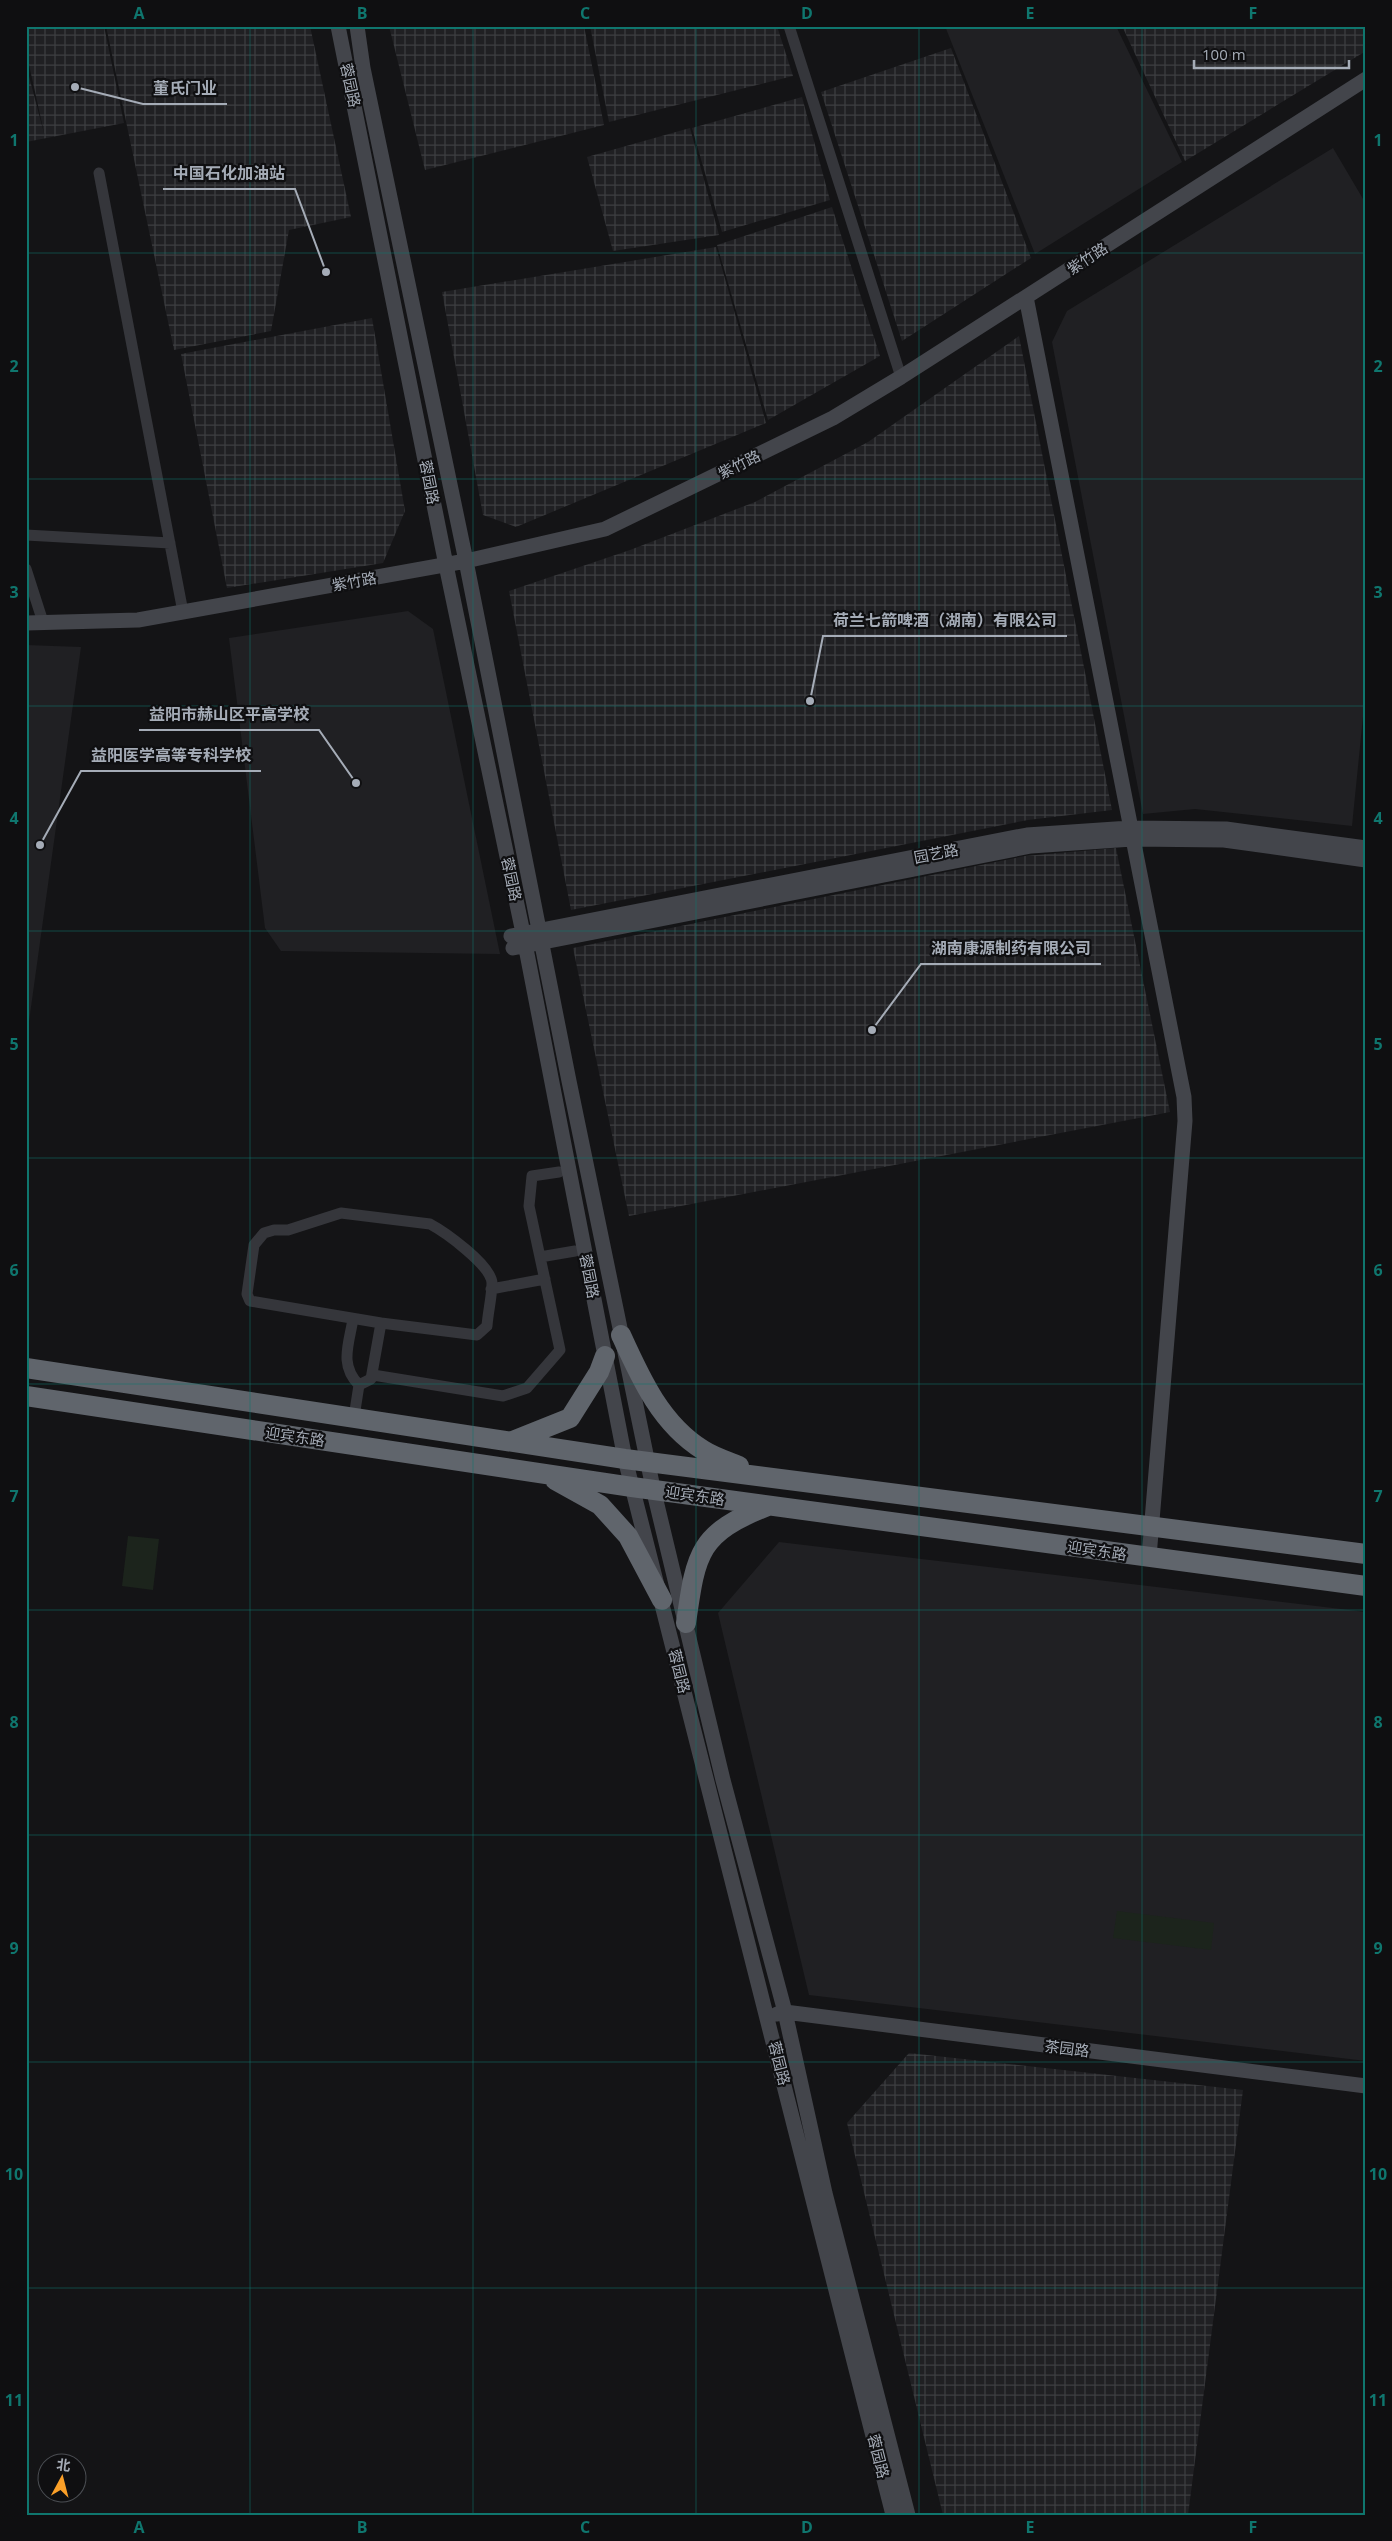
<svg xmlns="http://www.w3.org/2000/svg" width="1392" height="2541" font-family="'Open Sans','Noto Sans SC',sans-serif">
  <defs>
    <pattern id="industrial-grid" width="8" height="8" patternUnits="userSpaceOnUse" patternTransform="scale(1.25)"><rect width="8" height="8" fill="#202023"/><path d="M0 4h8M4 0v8" fill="none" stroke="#3d3e41"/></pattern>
  </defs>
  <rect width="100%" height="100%" fill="#141416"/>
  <path fill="#202023" d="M 945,26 L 1116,26 L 1182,162 L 1035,254 Z
    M 1333,148 L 1366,204 L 1366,687 L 1352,826 L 1195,809 L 1143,814 L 1052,342 L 1067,311 Z
    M 408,611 L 433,629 L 500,954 L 281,951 L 265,928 L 229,638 Z
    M 26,645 L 81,647 L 26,1043 Z
    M 779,1542 L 1366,1612 L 1366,2061 L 809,1995 L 718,1613 Z"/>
  <path fill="url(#industrial-grid)" d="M 26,26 L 104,26 L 124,123 L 26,142 L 26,65 L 45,137 L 26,51 Z
    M 106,26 L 310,26 L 351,217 L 289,230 L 271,331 L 174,350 Z
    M 389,26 L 584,26 L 604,125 L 425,170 Z
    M 590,26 L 777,26 L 793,76 L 609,122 Z
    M 1122,26 L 1366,26 L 1366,51 L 1185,161 Z
    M 951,48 L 1031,258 L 902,341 L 821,92 Z
    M 802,97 L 830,200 L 722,232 L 692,128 Z
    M 690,128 L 719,235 L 613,251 L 587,157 Z
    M 832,207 L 880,356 L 768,420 L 717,245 Z
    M 716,247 L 766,423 L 516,527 L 483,515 L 442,292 Z
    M 372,318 L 405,511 L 383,563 L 227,588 L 181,354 Z
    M 1019,336 L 1112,810 L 1028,820 L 571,910 L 509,591 L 630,550 L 755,502 L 868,442 Z
    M 1116,848 L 1170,1112 L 629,1216 L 573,948 L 1025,856 Z
    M 909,2053 L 1243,2090 L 1188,2515 L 943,2515 L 847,2123 Z"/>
  <path fill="#1c241c" d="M 128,1536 L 159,1539 L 153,1590 L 122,1586 Z
    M 1117,1911 L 1214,1923 L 1211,1950 L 1113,1938 Z"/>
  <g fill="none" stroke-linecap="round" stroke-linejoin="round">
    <path stroke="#35363b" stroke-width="11" d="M 789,26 L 901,377
      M 99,173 L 183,612
      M 26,535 L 170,543
      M 26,569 L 43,622
      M 341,1213 L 430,1224 C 445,1232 491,1265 492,1283 C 492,1296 488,1312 487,1326 L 477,1335 L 381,1323 L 250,1301 L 247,1294 L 254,1245 L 264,1233 L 274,1230 L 288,1230 Z
      M 540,1257 L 575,1251
      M 491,1289 L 545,1279
      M 353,1319 C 349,1344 339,1365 359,1385 L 371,1379 L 381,1323
      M 373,1375 L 503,1396 L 527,1388 L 560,1350 L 529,1206 L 532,1176 L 559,1172
      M 354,1417 L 359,1385"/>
    <path stroke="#43454b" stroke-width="15" d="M 338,26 L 446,565 L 523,933 L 625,1459 L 893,2515
      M 357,26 L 363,68 L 466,561 L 569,1081 L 653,1488 L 723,1780 L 785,2012 L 825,2193 L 908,2515
      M 1026,297 L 1184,1097 L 1185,1121 L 1149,1557
      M 26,623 L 138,620 L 466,561 L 605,529 L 833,418 L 901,377 L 1366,79
      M 511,936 L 1027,835 L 1130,828 L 1226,829 L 1366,848
      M 513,948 L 1031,846 L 1132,839 L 1224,840 L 1366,860
      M 777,2014 L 785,2012 L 1366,2086"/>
    <path stroke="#60656c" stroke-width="20" d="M 621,1335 C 641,1379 661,1424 703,1450 C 714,1457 727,1461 739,1466
      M 26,1368 L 625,1459 L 1366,1554
      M 26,1396 L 632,1487 L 1366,1586
      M 515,1440 L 570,1418 L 599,1372 L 605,1356
      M 555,1480 L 600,1505 L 628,1536 L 662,1600
      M 686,1623 C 696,1553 698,1533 768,1506"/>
  </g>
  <path fill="none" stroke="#0f766e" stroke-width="1" stroke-opacity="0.55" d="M 250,26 L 250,2515M 473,26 L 473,2515M 696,26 L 696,2515M 919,26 L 919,2515M 1142,26 L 1142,2515M 26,253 L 1366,253M 26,479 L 1366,479M 26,706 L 1366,706M 26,931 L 1366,931M 26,1158 L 1366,1158M 26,1384 L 1366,1384M 26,1610 L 1366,1610M 26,1835 L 1366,1835M 26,2062 L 1366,2062M 26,2288 L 1366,2288"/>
  <g text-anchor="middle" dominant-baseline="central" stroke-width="4.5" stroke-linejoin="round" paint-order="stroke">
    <g font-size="15" fill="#a5acb7" stroke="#0f0f11">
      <text transform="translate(351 85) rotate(78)">蓉园路</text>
      <text transform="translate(1087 258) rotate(-33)">紫竹路</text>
      <text transform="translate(739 464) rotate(-26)">紫竹路</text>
      <text transform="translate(430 482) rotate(79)">蓉园路</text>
      <text transform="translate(354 581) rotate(-10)">紫竹路</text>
      <text transform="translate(936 853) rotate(-11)">园艺路</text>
      <text transform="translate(512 879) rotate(78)">蓉园路</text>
      <text transform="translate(590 1276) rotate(79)">蓉园路</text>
      <text transform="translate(295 1436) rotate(8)">迎宾东路</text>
      <text transform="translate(695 1495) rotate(8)">迎宾东路</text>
      <text transform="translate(1097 1550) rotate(8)">迎宾东路</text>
      <text transform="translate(680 1671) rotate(76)">蓉园路</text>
      <text transform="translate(1067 2048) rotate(7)">茶园路</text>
      <text transform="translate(780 2063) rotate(76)">蓉园路</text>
      <text transform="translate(879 2456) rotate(76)">蓉园路</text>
    </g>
  </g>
  <path fill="none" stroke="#a5acb7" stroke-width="2" d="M75 87L143 104H227M326 272L295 189H163M810 701L823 636H1067M356 783L319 730H139M40 845L81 771H261M872 1030L921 964H1101"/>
  <g fill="#a5acb7" stroke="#0f0f11" stroke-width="2">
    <circle cx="75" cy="87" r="5"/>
    <circle cx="326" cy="272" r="5"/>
    <circle cx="810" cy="701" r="5"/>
    <circle cx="356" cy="783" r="5"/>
    <circle cx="40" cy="845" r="5"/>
    <circle cx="872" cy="1030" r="5"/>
  </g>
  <g font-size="16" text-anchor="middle" font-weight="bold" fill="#a5acb7" stroke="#0f0f11" stroke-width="4.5" stroke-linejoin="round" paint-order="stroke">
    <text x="185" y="94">董氏门业</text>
    <text x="229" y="179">中国石化加油站</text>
    <text x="945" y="626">荷兰七箭啤酒（湖南）有限公司</text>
    <text x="229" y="720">益阳市赫山区平高学校</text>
    <text x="171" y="761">益阳医学高等专科学校</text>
    <text x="1011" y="954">湖南康源制药有限公司</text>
  </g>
  <rect width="1392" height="2541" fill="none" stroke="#0f0f11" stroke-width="55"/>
  <g transform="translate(62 2478) rotate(7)"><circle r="24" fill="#0f0f11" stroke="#4b4e53"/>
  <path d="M0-4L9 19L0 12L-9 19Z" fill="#fa9f28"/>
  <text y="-8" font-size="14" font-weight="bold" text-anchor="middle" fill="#a5acb7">北</text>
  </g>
  <path d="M1194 60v8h155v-8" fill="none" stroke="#a5acb7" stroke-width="2.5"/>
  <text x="1202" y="60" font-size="15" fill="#a5acb7" stroke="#0f0f11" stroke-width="4" paint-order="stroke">100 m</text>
  <rect x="28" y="28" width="1336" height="2486" fill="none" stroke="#0f766e" stroke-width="2"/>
  <g font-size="16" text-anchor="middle" font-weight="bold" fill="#0f766e">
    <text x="139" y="19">A</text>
    <text x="362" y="19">B</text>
    <text x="585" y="19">C</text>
    <text x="807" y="19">D</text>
    <text x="1030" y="19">E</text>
    <text x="1253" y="19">F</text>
    <text x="14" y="146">1</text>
    <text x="1378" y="146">1</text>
    <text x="14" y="372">2</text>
    <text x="1378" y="372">2</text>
    <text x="14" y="598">3</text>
    <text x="1378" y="598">3</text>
    <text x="14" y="824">4</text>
    <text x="1378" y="824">4</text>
    <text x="14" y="1050">5</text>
    <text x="1378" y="1050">5</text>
    <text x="14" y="1276">6</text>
    <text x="1378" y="1276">6</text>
    <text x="14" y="1502">7</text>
    <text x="1378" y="1502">7</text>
    <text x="14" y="1728">8</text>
    <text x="1378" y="1728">8</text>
    <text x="14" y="1954">9</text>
    <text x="1378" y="1954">9</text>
    <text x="14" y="2180">10</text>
    <text x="1378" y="2180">10</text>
    <text x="14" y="2406">11</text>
    <text x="1378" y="2406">11</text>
    <text x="139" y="2533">A</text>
    <text x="362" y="2533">B</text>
    <text x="585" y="2533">C</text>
    <text x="807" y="2533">D</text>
    <text x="1030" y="2533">E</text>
    <text x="1253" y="2533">F</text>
  </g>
</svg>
